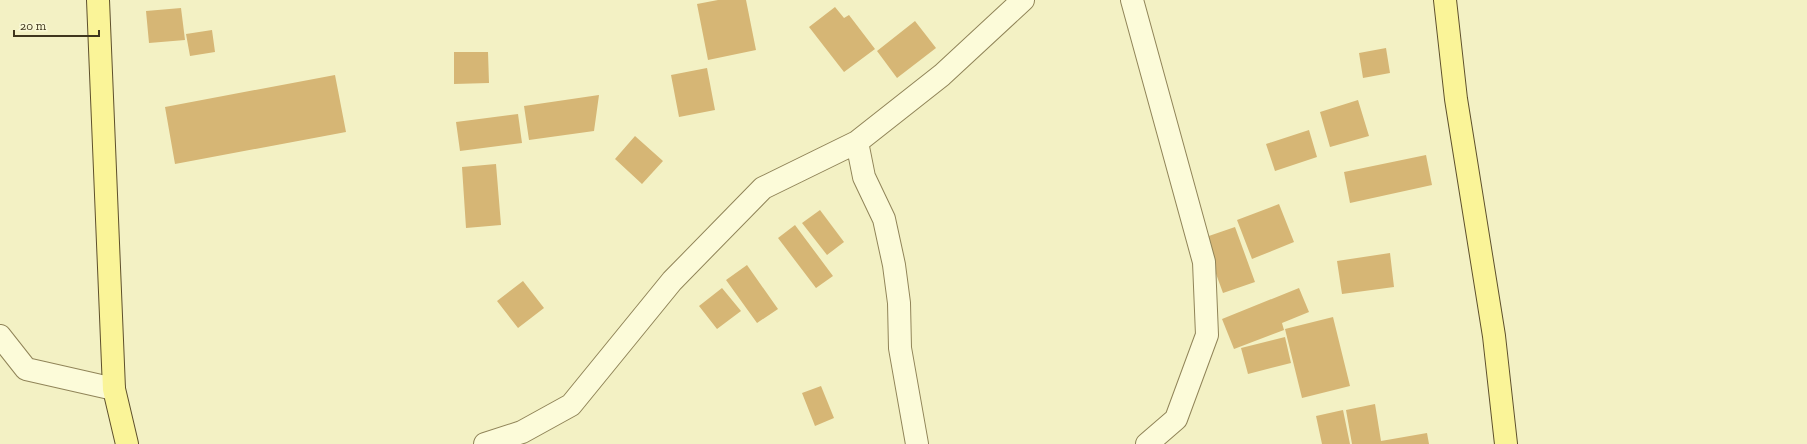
<svg xmlns="http://www.w3.org/2000/svg" width="1807" height="444" font-family="'Zilla Slab',serif">
  <rect width="100%" height="100%" fill="#f3f1c4"/>
  <path fill="#d6b675" d="M 718,0 L 746,0 L 756,50 L 708,60 L 697,4 Z
    M 835,7 L 844,18 L 849,15 L 875,49 L 844,72 L 809,27 Z
    M 181,8 L 185,40 L 149,43 L 146,11 Z
    M 915,21 L 936,48 L 897,78 L 877,51 Z
    M 212,30 L 215,52 L 190,56 L 186,34 Z
    M 1386,48 L 1390,73 L 1363,78 L 1359,53 Z
    M 454,52 L 488,52 L 489,83 L 454,84 Z
    M 707,68 L 715,110 L 679,117 L 671,75 Z
    M 335,75 L 346,132 L 175,164 L 165,107 Z
    M 599,95 L 594,131 L 529,140 L 524,106 Z
    M 1358,100 L 1369,136 L 1330,147 L 1320,112 Z
    M 518,114 L 522,143 L 460,151 L 456,122 Z
    M 1309,130 L 1317,157 L 1275,171 L 1266,144 Z
    M 635,136 L 663,161 L 642,184 L 615,159 Z
    M 1426,155 L 1432,185 L 1350,203 L 1344,172 Z
    M 496,164 L 501,225 L 466,228 L 462,167 Z
    M 1279,204 L 1294,242 L 1252,259 L 1237,220 Z
    M 820,210 L 844,242 L 827,255 L 802,223 Z
    M 795,225 L 833,276 L 816,288 L 778,238 Z
    M 1235,227 L 1255,282 L 1223,293 L 1203,238 Z
    M 1390,253 L 1394,287 L 1342,294 L 1337,261 Z
    M 747,265 L 778,309 L 757,323 L 726,280 Z
    M 523,281 L 544,308 L 518,328 L 497,301 Z
    M 722,288 L 741,311 L 717,329 L 699,306 Z
    M 1299,288 L 1309,312 L 1282,323 L 1284,330 L 1234,349 L 1222,319 Z
    M 1333,317 L 1350,386 L 1302,398 L 1285,329 Z
    M 1285,337 L 1291,363 L 1248,374 L 1241,348 Z
    M 821,386 L 834,418 L 815,426 L 802,393 Z
    M 1375,404 L 1381,441 L 1427,433 L 1429,444 L 1352,444 L 1346,410 Z
    M 1343,410 L 1350,444 L 1322,444 L 1316,416 Z"/>
  <g fill="none" stroke-linecap="round" stroke-linejoin="round">
    <g stroke="#908458" stroke-width="24">
      <path id="minor" d="M 1132,0 L 1204,262 L 1207,335 L 1176,419 L 1147,444
        M 857,142 L 864,177 L 884,219 L 894,265 L 899,303 L 900,348 L 917,444
        M 0,336 L 26,369 L 114,389
        M 485,444 L 522,432 L 571,405 L 672,281 L 763,188 L 857,142 L 942,75 L 1023,0"/>
    </g>
    <g stroke="#5e502c" stroke-width="24">
      <path id="major" d="M 98,0 L 114,389 L 127,444
        M 1445,0 L 1456,99 L 1494,336 L 1506,444"/>
    </g>
    <use href="#minor" stroke="#fcfbd9" stroke-width="22"/>
    <use href="#major" stroke="#faf498" stroke-width="22"/>
  </g>
  <path d="M14 30v6h85v-6" fill="none" stroke="#3f361d" stroke-width="2"/>
  <text x="20" y="30" font-size="12" fill="#3f361d" stroke="#f9f8d5" stroke-width="3" paint-order="stroke">20 m</text>
</svg>
